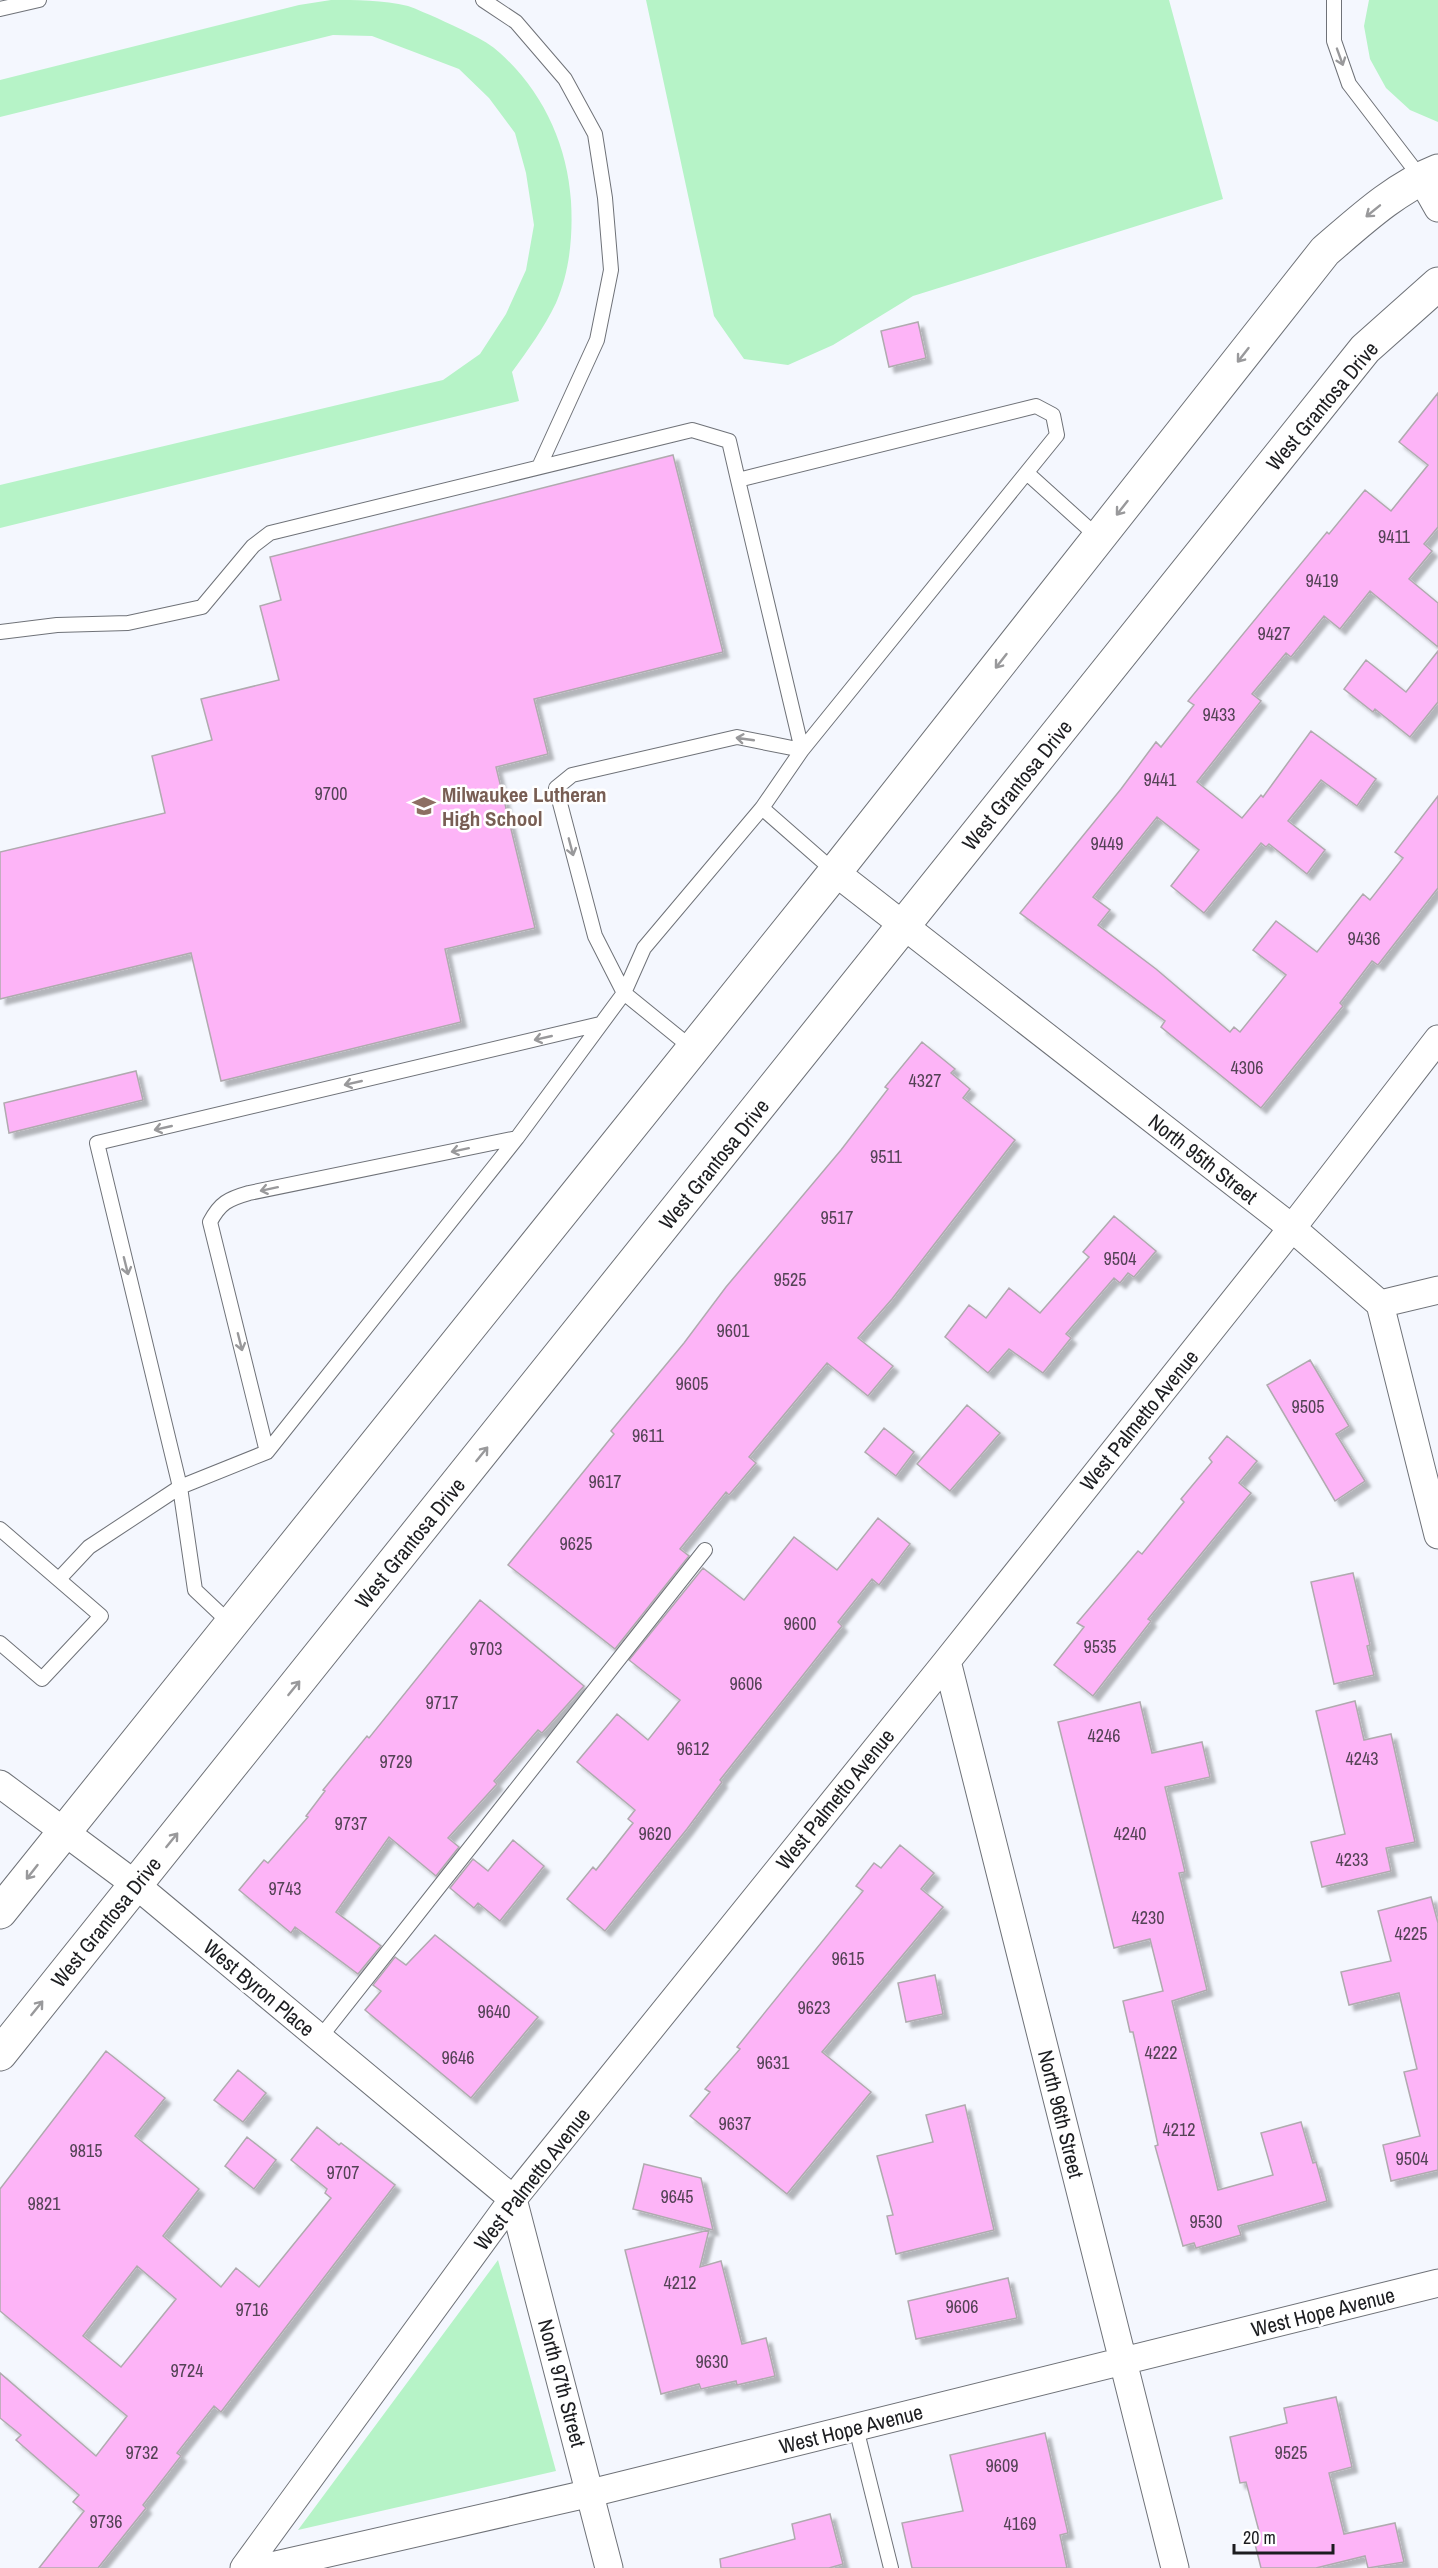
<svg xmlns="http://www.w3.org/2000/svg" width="1438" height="2568" font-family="'Archivo Narrow',sans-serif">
  <defs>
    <filter id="shadow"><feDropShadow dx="5.5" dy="5.5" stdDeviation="1.5" flood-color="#0004"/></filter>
  </defs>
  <rect width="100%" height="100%" fill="#f4f7fe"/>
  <path fill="#b6f3c7" d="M 331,0 C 356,0 383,0 408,6 C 417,9 427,14 437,18 C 457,28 484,38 500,53 C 543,92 567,144 571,201 C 573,235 570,271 556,303 C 544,328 528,350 512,372 L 519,401 L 0,528 L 0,485 L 443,380 L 480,354 L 506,314 L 526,270 L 534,225 L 526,173 L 515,133 L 489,98 L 459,69 L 372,36 L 333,35 L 0,117 L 0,80 L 299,5 Z
    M 646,0 L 1169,0 L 1223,199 L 913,296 L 833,345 L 788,365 L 744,359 L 714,316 Z
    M 1369,0 L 1438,0 L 1438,122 L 1410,110 L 1386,88 L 1370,59 L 1364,26 Z
    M 498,2260 L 556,2471 L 298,2530 Z"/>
  <path fill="#fdb4f7" stroke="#b0aaaf" stroke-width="1.5" fill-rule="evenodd" filter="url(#shadow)" d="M 918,322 L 926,358 L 889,367 L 881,331 Z
    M 1438,393 L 1438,527 L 1424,544 L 1432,551 L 1409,579 L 1438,603 L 1438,647 L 1370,591 L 1340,629 L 1324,616 L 1291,657 L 1286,653 L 1252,694 L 1261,701 L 1197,782 L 1242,818 L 1261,795 L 1263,797 L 1311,731 L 1376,779 L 1357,806 L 1321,780 L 1288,821 L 1325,850 L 1307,874 L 1269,844 L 1266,847 L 1261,843 L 1204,913 L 1171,886 L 1199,850 L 1157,817 L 1093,897 L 1110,910 L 1098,925 L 1156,969 L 1230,1032 L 1234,1027 L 1240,1032 L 1286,975 L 1253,950 L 1276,921 L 1317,952 L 1363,894 L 1370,900 L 1403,858 L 1395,852 L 1438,796 L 1438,888 L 1378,965 L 1372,961 L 1340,1003 L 1343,1006 L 1261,1108 L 1161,1027 L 1165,1021 L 1020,913 L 1121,789 L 1156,742 L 1161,747 L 1194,705 L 1188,701 L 1327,532 L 1329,534 L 1365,490 L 1391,511 L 1428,465 L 1399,442 Z
    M 673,455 L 723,652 L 534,699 L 548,754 L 496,767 L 535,928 L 445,949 L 461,1022 L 221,1081 L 191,953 L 0,999 L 0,852 L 165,813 L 152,756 L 212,740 L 201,699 L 279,680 L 260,606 L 281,600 L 270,557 Z
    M 1438,651 L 1438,702 L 1410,737 L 1375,709 L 1373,712 L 1344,689 L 1366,660 L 1406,692 Z
    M 922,1042 L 955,1069 L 951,1073 L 970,1089 L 963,1098 L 1015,1140 L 892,1299 L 858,1338 L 893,1366 L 868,1396 L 827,1363 L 749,1457 L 756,1463 L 729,1495 L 726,1492 L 680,1549 L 689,1556 L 615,1649 L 508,1565 L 614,1434 L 611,1431 L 684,1343 L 726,1287 L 841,1150 L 888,1089 L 885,1087 Z
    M 136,1071 L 143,1100 L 9,1133 L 4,1103 Z
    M 1114,1216 L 1156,1251 L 1134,1277 L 1128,1273 L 1120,1283 L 1114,1278 L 1066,1334 L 1071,1338 L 1043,1373 L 1009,1349 L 988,1373 L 945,1337 L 969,1305 L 986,1318 L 1009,1288 L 1040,1313 L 1089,1257 L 1083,1252 Z
    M 1310,1360 L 1349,1426 L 1336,1434 L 1365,1481 L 1335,1501 L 1267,1385 Z
    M 967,1405 L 1000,1433 L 950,1491 L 917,1464 Z
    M 884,1428 L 914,1452 L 896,1476 L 865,1452 Z
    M 1227,1436 L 1257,1461 L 1239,1483 L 1251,1493 L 1148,1619 L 1151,1621 L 1093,1696 L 1054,1665 L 1084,1627 L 1077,1623 L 1138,1551 L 1142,1554 L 1184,1502 L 1181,1499 L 1212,1462 L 1209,1458 Z
    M 878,1518 L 910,1544 L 879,1585 L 872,1579 L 838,1622 L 842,1626 L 720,1780 L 722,1782 L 687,1829 L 605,1931 L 567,1899 L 593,1867 L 596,1870 L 633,1823 L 628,1819 L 635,1810 L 577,1762 L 617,1714 L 648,1740 L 680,1700 L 629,1660 L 703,1568 L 744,1600 L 794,1537 L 837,1570 Z
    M 1353,1573 L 1370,1645 L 1367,1646 L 1374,1675 L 1334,1684 L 1311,1582 Z
    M 480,1600 L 584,1686 L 542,1733 L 538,1730 L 494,1781 L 497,1784 L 448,1838 L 459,1847 L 436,1876 L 389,1837 L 336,1912 L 381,1946 L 358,1974 L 295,1927 L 291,1933 L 239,1890 L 264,1860 L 268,1863 L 308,1817 L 306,1816 L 325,1791 L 323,1790 L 367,1736 L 369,1738 Z
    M 1355,1701 L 1364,1740 L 1391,1734 L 1415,1842 L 1386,1848 L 1391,1871 L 1322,1887 L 1311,1842 L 1345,1834 L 1316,1711 Z
    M 1140,1702 L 1152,1753 L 1202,1742 L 1210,1777 L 1165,1787 L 1185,1872 L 1179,1873 L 1207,1990 L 1172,2001 L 1218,2190 L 1273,2175 L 1261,2133 L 1301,2122 L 1313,2163 L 1316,2162 L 1327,2201 L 1238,2226 L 1241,2235 L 1196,2248 L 1194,2243 L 1183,2246 L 1155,2146 L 1158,2145 L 1151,2113 L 1133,2032 L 1130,2032 L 1123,2001 L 1163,1991 L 1150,1939 L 1114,1948 L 1058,1722 Z
    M 513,1840 L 544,1866 L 500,1921 L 478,1903 L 474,1908 L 450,1888 L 473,1859 L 488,1871 Z
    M 900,1845 L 934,1873 L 921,1889 L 943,1907 L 822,2052 L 871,2092 L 787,2194 L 690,2116 L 710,2092 L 705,2089 L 740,2049 L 737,2047 L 863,1891 L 856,1886 L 874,1863 L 881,1868 Z
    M 1431,1897 L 1438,1923 L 1438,2170 L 1391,2181 L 1383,2145 L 1420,2136 L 1404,2072 L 1417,2069 L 1399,1993 L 1349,2005 L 1341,1972 L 1391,1961 L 1378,1911 Z
    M 435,1935 L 538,2017 L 471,2098 L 365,2010 L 381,1991 L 373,1985 L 395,1957 L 406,1965 Z
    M 935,1975 L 943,2014 L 906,2022 L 898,1983 Z
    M 106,2051 L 165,2098 L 135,2136 L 199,2189 L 163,2236 L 221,2287 L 236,2268 L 259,2287 L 331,2198 L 325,2193 L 327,2189 L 291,2160 L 317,2127 L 339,2145 L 341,2143 L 395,2185 L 221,2412 L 214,2406 L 177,2453 L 181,2456 L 143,2505 L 146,2508 L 98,2568 L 39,2568 L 84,2511 L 73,2502 L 79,2495 L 16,2440 L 21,2435 L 0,2418 L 0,2373 L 96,2456 L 127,2416 L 0,2311 L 0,2189 ZM 137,2266 L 176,2299 L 121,2367 L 83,2336 Z
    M 238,2070 L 266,2093 L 243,2122 L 214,2100 Z
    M 965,2105 L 994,2230 L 896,2254 L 887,2216 L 893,2215 L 877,2156 L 933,2142 L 926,2115 Z
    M 247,2137 L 276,2160 L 254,2189 L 225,2166 Z
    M 644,2164 L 701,2178 L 713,2230 L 633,2209 Z
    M 709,2230 L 700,2267 L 721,2261 L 742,2344 L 766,2338 L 775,2376 L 737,2385 L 736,2381 L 701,2389 L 699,2384 L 661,2394 L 625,2250 Z
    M 1008,2278 L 1017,2318 L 916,2339 L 908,2301 Z
    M 1336,2397 L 1352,2467 L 1329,2473 L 1344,2534 L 1395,2523 L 1404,2562 L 1368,2568 L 1365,2556 L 1316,2568 L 1261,2568 L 1253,2536 L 1260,2535 L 1246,2482 L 1240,2483 L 1230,2437 L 1287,2423 L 1284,2408 Z
    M 1045,2433 L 1068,2533 L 1060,2535 L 1067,2568 L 912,2568 L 902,2523 L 963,2511 L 950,2455 Z
    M 830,2514 L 843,2564 L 829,2568 L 721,2568 L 720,2559 L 795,2539 L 792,2524 Z"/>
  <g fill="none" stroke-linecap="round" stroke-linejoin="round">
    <g stroke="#6f7278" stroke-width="16">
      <path id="lane" d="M 483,0 L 516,22 L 565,79 L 595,134 L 605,198 L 611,270 L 597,340 L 539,467
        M 1334,0 L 1334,41 L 1349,84 L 1421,178
        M 0,9 L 39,0
        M 1027,473 L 1099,538
        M 0,632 L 57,625 L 128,623 L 202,607 L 253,546 L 270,533 L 692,430 L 729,441 L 738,480
        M 762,808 L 835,872
        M 693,1049 L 624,993 L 595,936 L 556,788 L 572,775 L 737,737 L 802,750
        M 267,1452 L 210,1222 C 220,1203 228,1199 249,1193 L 517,1138
        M 0,1529 L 101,1616 L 42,1679 L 0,1643
        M 59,1579 L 89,1547 L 180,1487 L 267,1452 L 517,1138 L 624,993 L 644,948 L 762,808 L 802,750 L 1057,435 L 1053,415 L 1036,406 L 738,480 L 802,750
        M 231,1624 L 195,1590 L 180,1487 L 97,1143 L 600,1024
        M 319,2039 L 705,1550
        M 856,2428 L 891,2568"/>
    </g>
    <g stroke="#6f7278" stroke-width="29">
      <path id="street" d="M 1421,178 L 1438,208
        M 835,872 L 1292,1228 L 1380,1304 L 1438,1535
        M 1380,1304 L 1438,1290
        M 947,1661 L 1175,2568
        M 0,1784 L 136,1885 L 513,2199 L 609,2568
        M 244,2568 L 513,2199 L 947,1661 L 1292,1228 L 1438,1039
        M 263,2568 L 591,2493 L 1438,2283"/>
    </g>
    <g stroke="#6f7278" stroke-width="35">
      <path id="secondary" d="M 0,1912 L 835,872 L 1325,251 C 1360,221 1395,188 1438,171
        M 0,2054 L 1365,349 L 1438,284"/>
    </g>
    <use href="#lane" stroke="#fff" stroke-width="14"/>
    <use href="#street" stroke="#fff" stroke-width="27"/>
    <use href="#secondary" stroke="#fff" stroke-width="33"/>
  </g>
  <defs><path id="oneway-shaft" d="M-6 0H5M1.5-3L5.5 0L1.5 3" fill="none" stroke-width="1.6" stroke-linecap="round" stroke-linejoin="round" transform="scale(1.5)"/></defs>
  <g stroke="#99999b">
    <use href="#oneway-shaft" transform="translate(1340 57) rotate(70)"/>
    <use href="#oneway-shaft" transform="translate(1373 211) rotate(141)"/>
    <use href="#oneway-shaft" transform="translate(1243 355) rotate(128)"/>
    <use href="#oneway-shaft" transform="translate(1122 508) rotate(128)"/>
    <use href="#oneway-shaft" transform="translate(1001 661) rotate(128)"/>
    <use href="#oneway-shaft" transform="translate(745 739) rotate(-172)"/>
    <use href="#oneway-shaft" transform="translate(571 847) rotate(75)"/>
    <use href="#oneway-shaft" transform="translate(543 1038) rotate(167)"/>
    <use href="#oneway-shaft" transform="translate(353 1083) rotate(167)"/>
    <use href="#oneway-shaft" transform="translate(163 1128) rotate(167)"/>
    <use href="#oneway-shaft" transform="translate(460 1150) rotate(168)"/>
    <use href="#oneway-shaft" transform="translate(269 1189) rotate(168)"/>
    <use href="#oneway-shaft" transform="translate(126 1266) rotate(76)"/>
    <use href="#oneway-shaft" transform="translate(240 1342) rotate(76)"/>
    <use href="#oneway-shaft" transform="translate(482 1454) rotate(-51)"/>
    <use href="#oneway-shaft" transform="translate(294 1688) rotate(-51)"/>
    <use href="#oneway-shaft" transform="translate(172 1840) rotate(-51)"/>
    <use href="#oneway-shaft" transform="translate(32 1872) rotate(128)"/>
    <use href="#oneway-shaft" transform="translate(37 2008) rotate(-51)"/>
  </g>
  <defs>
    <g id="school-bare" transform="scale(1.8)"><path d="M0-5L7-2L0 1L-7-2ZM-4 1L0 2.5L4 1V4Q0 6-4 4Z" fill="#8d6e63" stroke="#fff" stroke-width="2.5" paint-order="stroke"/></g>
  </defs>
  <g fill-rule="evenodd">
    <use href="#school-bare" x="424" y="806"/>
  </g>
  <g text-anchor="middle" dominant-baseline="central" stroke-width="5" stroke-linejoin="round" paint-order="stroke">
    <g font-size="18" fill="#544356">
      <text x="1394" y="536">9411</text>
      <text x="1322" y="580">9419</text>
      <text x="1274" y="633">9427</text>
      <text x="1219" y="714">9433</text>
      <text x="1160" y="779">9441</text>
      <text x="331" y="793">9700</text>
      <text x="1107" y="843">9449</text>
      <text x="1364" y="938">9436</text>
      <text x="1247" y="1067">4306</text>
      <text x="925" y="1080">4327</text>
      <text x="886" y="1156">9511</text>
      <text x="837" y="1217">9517</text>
      <text x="1120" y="1258">9504</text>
      <text x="790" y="1279">9525</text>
      <text x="733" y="1330">9601</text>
      <text x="692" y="1383">9605</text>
      <text x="1308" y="1406">9505</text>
      <text x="648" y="1435">9611</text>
      <text x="605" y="1481">9617</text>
      <text x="576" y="1543">9625</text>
      <text x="800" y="1623">9600</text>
      <text x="1100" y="1646">9535</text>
      <text x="486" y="1648">9703</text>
      <text x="746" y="1683">9606</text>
      <text x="442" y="1702">9717</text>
      <text x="1104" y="1735">4246</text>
      <text x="693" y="1748">9612</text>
      <text x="1362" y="1758">4243</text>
      <text x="396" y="1761">9729</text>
      <text x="351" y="1823">9737</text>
      <text x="655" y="1833">9620</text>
      <text x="1130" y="1833">4240</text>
      <text x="1352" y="1859">4233</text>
      <text x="285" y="1888">9743</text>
      <text x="1148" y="1917">4230</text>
      <text x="1411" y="1933">4225</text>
      <text x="848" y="1958">9615</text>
      <text x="814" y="2007">9623</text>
      <text x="494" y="2011">9640</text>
      <text x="1161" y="2052">4222</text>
      <text x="458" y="2057">9646</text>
      <text x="773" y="2062">9631</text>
      <text x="735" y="2123">9637</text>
      <text x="1179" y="2129">4212</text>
      <text x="86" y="2150">9815</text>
      <text x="1412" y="2158">9504</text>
      <text x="343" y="2172">9707</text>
      <text x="677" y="2196">9645</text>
      <text x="44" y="2203">9821</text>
      <text x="1206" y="2221">9530</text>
      <text x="680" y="2282">4212</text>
      <text x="962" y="2306">9606</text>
      <text x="252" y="2309">9716</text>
      <text x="712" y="2361">9630</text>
      <text x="187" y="2370">9724</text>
      <text x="142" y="2452">9732</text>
      <text x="1291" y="2452">9525</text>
      <text x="1002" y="2465">9609</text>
      <text x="106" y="2521">9736</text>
      <text x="1020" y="2523">4169</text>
    </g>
    <g font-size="21" fill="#1c1d20" stroke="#fff">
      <text transform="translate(1322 406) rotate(-50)">West Grantosa Drive</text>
      <text transform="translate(1017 785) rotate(-51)">West Grantosa Drive</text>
      <text transform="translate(1203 1159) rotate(38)">North 95th Street</text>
      <text transform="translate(714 1164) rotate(-51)">West Grantosa Drive</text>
      <text transform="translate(1139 1420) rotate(-51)">West Palmetto Avenue</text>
      <text transform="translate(410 1543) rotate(-51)">West Grantosa Drive</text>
      <text transform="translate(835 1799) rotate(-51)">West Palmetto Avenue</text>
      <text transform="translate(106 1922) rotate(-51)">West Grantosa Drive</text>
      <text transform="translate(259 1988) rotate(40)">West Byron Place</text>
      <text transform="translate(1061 2114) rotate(76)">North 96th Street</text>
      <text transform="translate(532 2179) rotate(-52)">West Palmetto Avenue</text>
      <text transform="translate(1323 2312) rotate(-14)">West Hope Avenue</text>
      <text transform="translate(562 2383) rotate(75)">North 97th Street</text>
      <text transform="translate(851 2429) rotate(-14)">West Hope Avenue</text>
    </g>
    <g font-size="21" font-weight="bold" fill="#785e54" stroke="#fff" text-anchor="start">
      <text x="442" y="794">Milwaukee Lutheran<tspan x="442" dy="24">High School</tspan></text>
    </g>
  </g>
  <path d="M1234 2544v9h99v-9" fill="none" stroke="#1c1d20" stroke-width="3"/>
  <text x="1243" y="2544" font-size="18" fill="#1c1d20" stroke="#ffffff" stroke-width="4.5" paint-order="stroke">20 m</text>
</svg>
